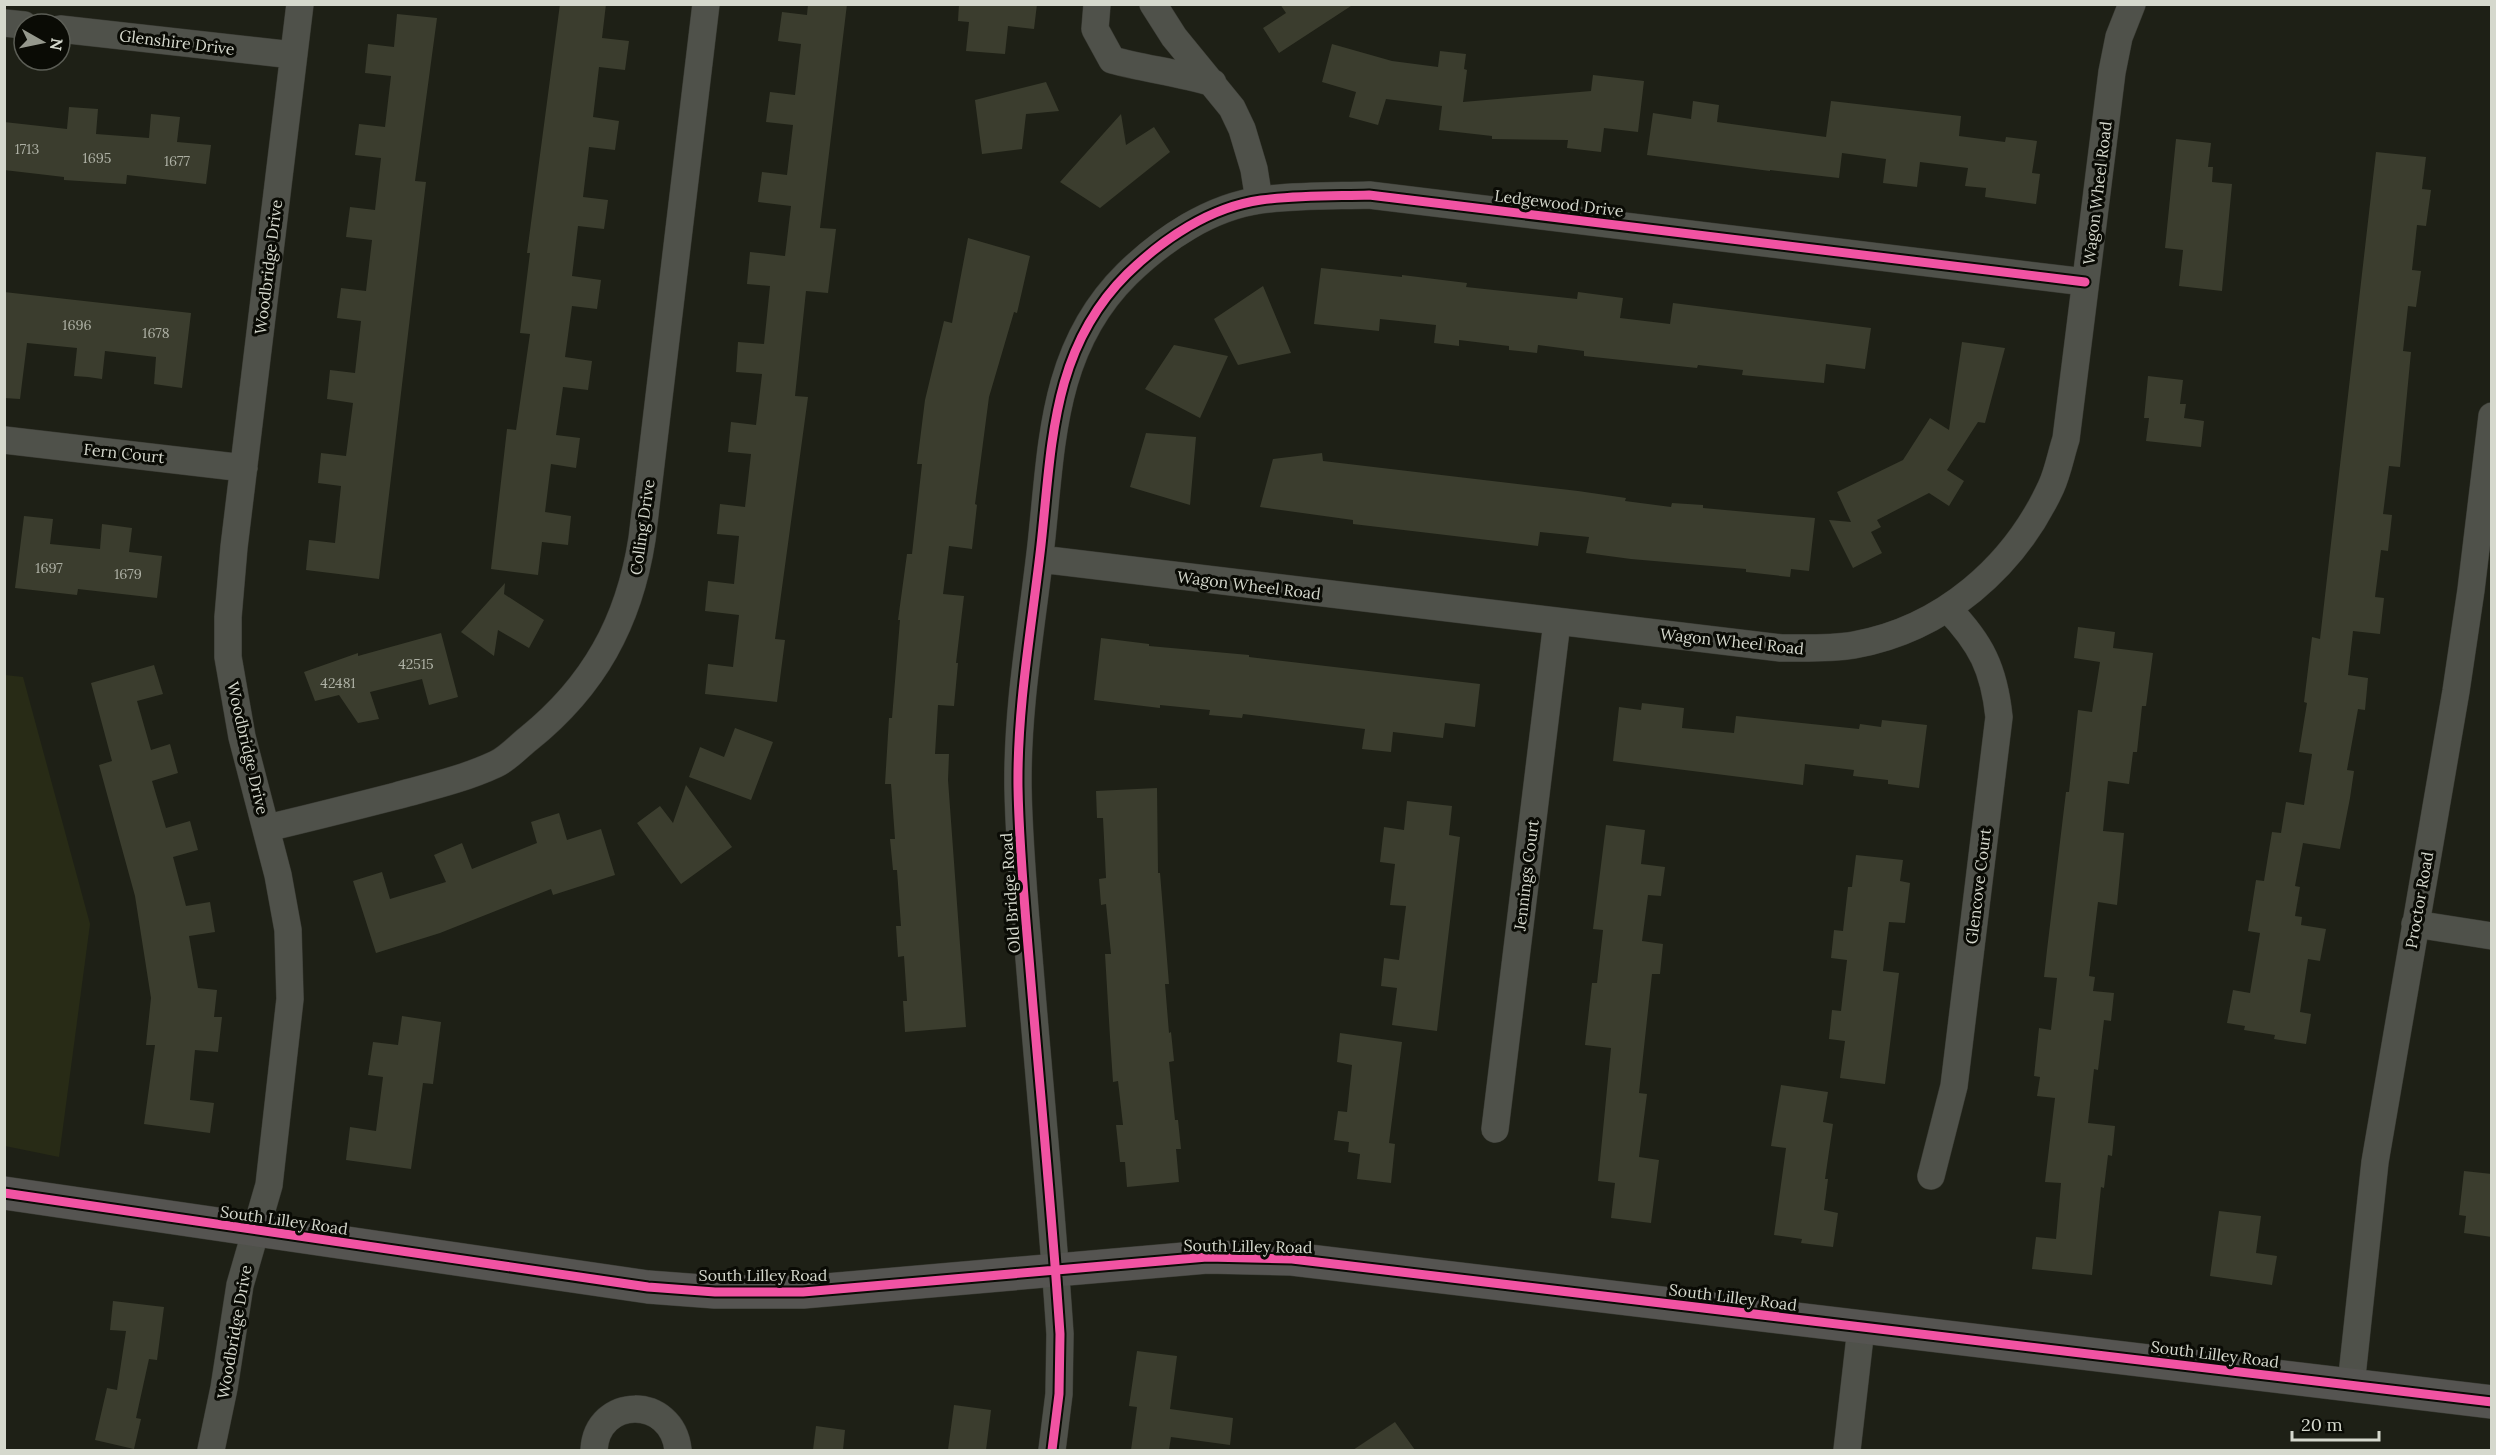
<svg xmlns="http://www.w3.org/2000/svg" width="2496" height="1455" font-family="Lora,serif">
  <rect width="100%" height="100%" fill="#1e2016"/>
  <path fill="#282b16" d="M 5,675 L 23,677 L 90,924 L 59,1157 L 5,1146 Z"/>
  <path fill="#3b3d2e" d="M 560,4 L 606,4 L 602,38 L 629,41 L 625,70 L 599,67 L 593,117 L 619,121 L 615,150 L 589,147 L 583,197 L 608,200 L 606,215 L 604,229 L 578,226 L 572,276 L 601,280 L 597,309 L 572,306 L 565,357 L 592,361 L 588,390 L 563,387 L 556,435 L 580,438 L 576,468 L 551,464 L 545,512 L 571,516 L 568,545 L 542,542 L 538,575 L 491,569 L 507,429 L 516,430 L 530,334 L 520,333 L 530,253 L 527,253 Z
    M 808,4 L 847,4 L 820,228 L 836,229 L 828,293 L 806,291 L 795,396 L 808,397 L 775,639 L 785,640 L 777,702 L 705,694 L 708,664 L 733,667 L 739,615 L 705,611 L 708,581 L 734,584 L 739,536 L 717,534 L 720,504 L 745,507 L 751,454 L 728,452 L 731,422 L 756,425 L 762,374 L 736,372 L 738,342 L 764,344 L 770,286 L 747,284 L 750,252 L 785,256 L 791,206 L 758,202 L 762,172 L 787,175 L 793,125 L 766,122 L 770,92 L 795,95 L 801,44 L 778,41 L 782,12 L 807,15 Z
    M 959,4 L 1037,4 L 1034,29 L 1008,26 L 1005,54 L 966,51 L 969,22 L 958,21 Z
    M 1280,4 L 1354,4 L 1279,53 L 1263,28 L 1286,13 Z
    M 397,14 L 437,18 L 415,181 L 426,182 L 379,579 L 306,570 L 309,540 L 335,543 L 341,486 L 318,483 L 321,453 L 346,456 L 353,403 L 327,399 L 330,370 L 355,373 L 361,321 L 337,318 L 341,288 L 366,291 L 372,240 L 346,237 L 350,207 L 375,210 L 381,158 L 355,155 L 359,124 L 385,127 L 391,76 L 365,73 L 368,44 L 394,47 Z
    M 1332,44 L 1392,61 L 1438,67 L 1440,51 L 1466,54 L 1464,69 L 1467,70 L 1463,102 L 1591,91 L 1593,75 L 1644,81 L 1638,132 L 1604,128 L 1601,152 L 1567,148 L 1568,140 L 1492,139 L 1492,136 L 1439,130 L 1442,106 L 1386,99 L 1378,125 L 1349,117 L 1356,92 L 1322,82 Z
    M 1046,82 L 1059,111 L 1026,114 L 1022,149 L 982,154 L 975,100 Z
    M 1693,101 L 1719,105 L 1717,122 L 1826,137 L 1831,101 L 1961,116 L 1959,136 L 2005,142 L 2006,137 L 2037,141 L 2032,173 L 2040,174 L 2036,204 L 1985,197 L 1986,188 L 1965,186 L 1968,168 L 1920,162 L 1917,187 L 1883,183 L 1886,159 L 1842,153 L 1839,178 L 1770,170 L 1770,171 L 1647,155 L 1653,113 L 1691,119 Z
    M 69,107 L 98,109 L 96,134 L 149,138 L 151,114 L 180,117 L 177,142 L 211,145 L 206,184 L 127,175 L 126,184 L 64,180 L 64,177 L 4,170 L 4,122 L 67,129 Z
    M 1121,114 L 1126,145 L 1154,127 L 1170,152 L 1100,208 L 1060,182 Z
    M 2176,139 L 2211,143 L 2208,167 L 2213,167 L 2212,182 L 2232,184 L 2222,291 L 2179,286 L 2183,250 L 2165,248 Z
    M 2376,152 L 2426,157 L 2422,189 L 2431,190 L 2426,226 L 2417,225 L 2412,270 L 2421,271 L 2416,307 L 2408,306 L 2403,351 L 2411,352 L 2400,467 L 2389,466 L 2383,514 L 2392,515 L 2388,551 L 2381,550 L 2375,597 L 2384,598 L 2380,634 L 2353,631 L 2348,675 L 2368,678 L 2365,710 L 2358,709 L 2347,770 L 2354,771 L 2350,798 L 2340,849 L 2303,843 L 2295,886 L 2300,887 L 2295,916 L 2302,917 L 2301,925 L 2326,929 L 2320,961 L 2308,959 L 2300,1012 L 2311,1014 L 2306,1044 L 2274,1039 L 2275,1035 L 2244,1030 L 2245,1026 L 2227,1023 L 2233,990 L 2250,993 L 2260,933 L 2248,931 L 2256,880 L 2264,881 L 2272,832 L 2281,833 L 2286,802 L 2304,805 L 2312,754 L 2299,752 L 2307,703 L 2304,702 L 2312,637 L 2320,639 Z
    M 968,238 L 1030,256 L 1017,313 L 1014,312 L 989,397 L 975,504 L 977,505 L 972,549 L 949,546 L 943,594 L 964,596 L 956,663 L 958,663 L 954,706 L 938,705 L 935,754 L 949,754 L 948,780 L 966,1027 L 905,1032 L 903,1001 L 907,1001 L 904,956 L 898,957 L 896,926 L 901,926 L 897,870 L 893,870 L 890,839 L 895,839 L 891,784 L 885,784 L 889,718 L 892,718 L 900,620 L 898,620 L 907,554 L 912,554 L 922,464 L 917,464 L 925,400 L 944,321 L 952,323 Z
    M 1321,268 L 1402,277 L 1402,275 L 1467,283 L 1466,287 L 1577,299 L 1578,292 L 1623,298 L 1620,318 L 1670,324 L 1673,303 L 1871,328 L 1865,369 L 1826,364 L 1824,383 L 1742,375 L 1743,370 L 1698,365 L 1697,368 L 1584,356 L 1584,351 L 1538,345 L 1537,353 L 1509,350 L 1509,346 L 1459,340 L 1459,346 L 1434,343 L 1436,325 L 1380,319 L 1379,331 L 1314,324 Z
    M 1263,286 L 1291,353 L 1238,365 L 1214,319 Z
    M 4,292 L 191,313 L 182,388 L 154,384 L 156,357 L 105,351 L 102,379 L 88,377 L 74,376 L 77,348 L 27,343 L 20,399 L 4,398 Z
    M 1962,342 L 2005,348 L 1985,423 L 1978,422 L 1947,470 L 1964,481 L 1949,506 L 1929,493 L 1877,520 L 1881,527 L 1871,532 L 1882,553 L 1853,568 L 1829,520 L 1851,522 L 1837,492 L 1903,460 L 1930,418 L 1949,430 Z
    M 1174,345 L 1228,356 L 1200,418 L 1145,389 Z
    M 2148,376 L 2183,380 L 2180,404 L 2186,404 L 2184,418 L 2204,421 L 2201,447 L 2146,441 L 2149,418 L 2144,418 Z
    M 1146,433 L 1196,437 L 1190,505 L 1130,487 Z
    M 1322,453 L 1323,461 L 1578,491 L 1626,498 L 1625,501 L 1671,507 L 1672,503 L 1703,505 L 1703,508 L 1815,518 L 1809,571 L 1791,569 L 1790,577 L 1746,572 L 1746,569 L 1631,559 L 1586,553 L 1589,537 L 1540,532 L 1538,546 L 1353,524 L 1353,520 L 1260,507 L 1273,459 Z
    M 24,516 L 53,519 L 50,544 L 100,549 L 102,524 L 132,528 L 129,552 L 162,556 L 157,598 L 78,589 L 77,595 L 15,588 Z
    M 505,583 L 504,594 L 544,620 L 529,648 L 498,630 L 494,656 L 461,632 Z
    M 2078,627 L 2115,632 L 2113,648 L 2153,653 L 2146,706 L 2142,706 L 2137,752 L 2133,752 L 2129,784 L 2108,781 L 2103,831 L 2124,833 L 2117,905 L 2098,902 L 2089,976 L 2095,977 L 2093,991 L 2114,993 L 2111,1021 L 2104,1020 L 2098,1070 L 2094,1069 L 2088,1123 L 2115,1126 L 2112,1156 L 2108,1155 L 2104,1188 L 2101,1187 L 2092,1275 L 2032,1269 L 2036,1237 L 2056,1239 L 2061,1183 L 2045,1182 L 2055,1098 L 2037,1096 L 2040,1077 L 2034,1076 L 2039,1028 L 2051,1030 L 2057,978 L 2044,977 L 2047,950 L 2066,792 L 2069,792 L 2078,710 L 2092,712 L 2100,662 L 2074,658 Z
    M 441,633 L 458,697 L 429,705 L 422,679 L 370,692 L 379,719 L 358,723 L 339,695 L 315,701 L 304,672 L 358,653 L 358,656 Z
    M 1101,638 L 1149,644 L 1149,646 L 1249,655 L 1249,657 L 1480,684 L 1475,727 L 1445,723 L 1443,738 L 1393,732 L 1391,752 L 1362,749 L 1365,729 L 1243,714 L 1242,718 L 1209,715 L 1210,710 L 1160,705 L 1160,708 L 1094,700 Z
    M 154,665 L 163,694 L 137,701 L 151,750 L 170,744 L 178,773 L 152,781 L 166,828 L 190,821 L 198,850 L 173,857 L 186,906 L 210,902 L 215,932 L 189,936 L 198,988 L 217,990 L 214,1017 L 222,1017 L 218,1052 L 195,1050 L 190,1100 L 214,1103 L 210,1133 L 144,1124 L 155,1045 L 146,1045 L 151,998 L 135,896 L 99,765 L 112,761 L 91,683 Z
    M 1642,703 L 1684,708 L 1682,728 L 1734,733 L 1736,716 L 1859,729 L 1860,724 L 1881,727 L 1882,720 L 1927,725 L 1919,788 L 1888,784 L 1888,780 L 1853,776 L 1854,770 L 1805,764 L 1803,785 L 1613,761 L 1619,707 L 1641,710 Z
    M 735,728 L 773,742 L 751,800 L 689,777 L 700,747 L 724,757 Z
    M 686,785 L 732,847 L 681,884 L 637,823 L 660,806 L 673,823 Z
    M 1157,788 L 1158,873 L 1160,873 L 1169,984 L 1165,984 L 1169,1033 L 1171,1032 L 1174,1061 L 1169,1062 L 1175,1120 L 1178,1120 L 1181,1149 L 1176,1149 L 1179,1182 L 1127,1187 L 1125,1162 L 1120,1162 L 1116,1125 L 1123,1125 L 1118,1081 L 1113,1082 L 1110,1037 L 1105,954 L 1111,954 L 1106,904 L 1101,905 L 1099,879 L 1106,878 L 1103,818 L 1097,818 L 1096,791 Z
    M 1407,801 L 1452,806 L 1449,835 L 1460,837 L 1437,1031 L 1392,1025 L 1397,988 L 1381,986 L 1384,958 L 1399,960 L 1406,906 L 1390,905 L 1395,864 L 1380,862 L 1384,827 L 1404,830 Z
    M 559,813 L 567,840 L 601,829 L 615,875 L 553,895 L 551,889 L 440,933 L 376,953 L 353,881 L 382,872 L 390,899 L 446,882 L 434,855 L 462,843 L 472,869 L 537,843 L 531,822 Z
    M 1606,825 L 1645,830 L 1641,864 L 1665,867 L 1661,896 L 1648,895 L 1642,941 L 1663,944 L 1660,974 L 1652,974 L 1639,1093 L 1647,1094 L 1639,1157 L 1659,1160 L 1651,1223 L 1611,1218 L 1615,1183 L 1598,1181 L 1611,1048 L 1585,1045 L 1592,983 L 1597,983 L 1603,930 L 1593,929 Z
    M 1856,855 L 1903,860 L 1900,881 L 1910,883 L 1905,923 L 1889,922 L 1883,971 L 1899,973 L 1885,1084 L 1840,1078 L 1845,1041 L 1829,1039 L 1832,1010 L 1841,1011 L 1847,960 L 1831,958 L 1834,930 L 1843,931 L 1848,887 L 1852,887 Z
    M 402,1016 L 441,1022 L 433,1084 L 423,1083 L 411,1169 L 346,1160 L 350,1127 L 376,1131 L 383,1077 L 368,1075 L 373,1042 L 398,1045 Z
    M 1340,1033 L 1402,1042 L 1389,1143 L 1395,1144 L 1391,1183 L 1357,1179 L 1360,1154 L 1348,1152 L 1349,1142 L 1334,1140 L 1338,1111 L 1347,1112 L 1352,1065 L 1337,1062 Z
    M 1781,1085 L 1828,1092 L 1823,1122 L 1833,1124 L 1825,1179 L 1828,1179 L 1824,1210 L 1838,1213 L 1833,1247 L 1801,1243 L 1802,1239 L 1774,1235 L 1786,1148 L 1771,1146 Z
    M 2464,1171 L 2492,1174 L 2492,1237 L 2464,1233 L 2466,1216 L 2459,1215 Z
    M 2219,1211 L 2261,1216 L 2256,1253 L 2277,1256 L 2272,1285 L 2210,1276 Z
    M 113,1301 L 164,1307 L 157,1360 L 149,1359 L 136,1418 L 141,1419 L 134,1449 L 95,1440 L 107,1388 L 117,1390 L 126,1331 L 110,1330 Z
    M 1137,1351 L 1177,1356 L 1170,1409 L 1233,1418 L 1230,1445 L 1171,1437 L 1169,1450 L 1131,1450 L 1137,1407 L 1129,1406 Z
    M 954,1405 L 991,1410 L 986,1450 L 948,1450 Z
    M 1395,1422 L 1415,1450 L 1353,1450 Z
    M 816,1426 L 845,1430 L 843,1450 L 813,1450 Z"/>
  <g fill="none" stroke-linecap="round" stroke-linejoin="round">
    <g stroke="#393a33" stroke-width="28">
      <path id="street" d="M 1097,4 L 1095,29 L 1112,60 C 1146,69 1180,73 1213,83
        M 1153,4 L 1174,37 L 1232,108 L 1242,129 L 1254,169 L 1259,200
        M 4,23 L 24,25
        M 60,29 L 293,55
        M 4,440 L 244,468
        M 1040,559 L 1781,648 C 1806,648 1830,649 1854,645 C 1943,629 2014,567 2051,487 C 2058,472 2061,454 2066,439 L 2112,72 L 2119,37 L 2132,4
        M 267,828 C 310,818 353,807 396,796 C 429,787 464,779 496,764 C 507,759 518,747 528,739 C 594,686 629,622 642,539 L 706,4
        M 2415,924 L 2492,936
        M 1495,1129 L 1557,622
        M 1931,1176 L 1954,1086 L 1999,717 C 1994,669 1981,643 1948,609
        M 2351,1385 L 2375,1162 L 2456,691 L 2471,590 L 2492,416
        M 211,1450 L 224,1388 L 240,1285 L 269,1185 L 290,999 L 288,930 L 278,875 L 242,737 L 228,657 L 228,617 L 234,547 L 300,4
        M 594,1450 C 597,1396 672,1395 678,1450
        M 1052,1450 L 1059,1394 L 1060,1334 C 1052,1212 1040,1091 1030,970 C 1025,909 1019,848 1018,787 C 1017,706 1032,625 1041,545 C 1052,446 1051,349 1127,274 C 1163,239 1210,207 1261,200 C 1297,195 1334,196 1369,195 L 2085,282
        M 1847,1450 L 1861,1328"/>
    </g>
    <g stroke="#393a33" stroke-width="34">
      <path id="secondary" d="M 4,1193 L 648,1287 L 715,1292 L 803,1292 L 1207,1257 L 1292,1259 L 2492,1402"/>
    </g>
    <use href="#street" stroke="#4f514a" stroke-width="27"/>
    <use href="#secondary" stroke="#555451" stroke-width="33"/>
    <g stroke="#0a0b05" stroke-width="13">
      <path id="cycleway" d="M 4,1193 L 648,1287 L 715,1292 L 803,1292 L 1207,1257 L 1292,1259 L 2492,1402
        M 1052,1450 L 1059,1394 L 1060,1334 C 1052,1212 1040,1091 1030,970 C 1025,909 1019,848 1018,787 C 1017,706 1032,625 1041,545 C 1052,446 1051,349 1127,274 C 1163,239 1210,207 1261,200 C 1297,195 1334,196 1369,195 L 2085,282"/>
    </g>
    <use href="#cycleway" stroke="#f153a3" stroke-width="9"/>
  </g>
  <g text-anchor="middle" dominant-baseline="central" stroke-width="6" stroke-linejoin="round" paint-order="stroke">
    <g font-size="14" fill="#aeb1a5">
      <text x="27" y="149">1713</text>
      <text x="97" y="158">1695</text>
      <text x="177" y="161">1677</text>
      <text x="77" y="325">1696</text>
      <text x="156" y="333">1678</text>
      <text x="49" y="568">1697</text>
      <text x="128" y="574">1679</text>
      <text x="416" y="664">42515</text>
      <text x="338" y="683">42481</text>
    </g>
    <g font-size="16" fill="#d5d8cd" stroke="#0a0b05">
      <text transform="translate(177 42) rotate(7)">Glenshire Drive</text>
      <text transform="translate(2097 193) rotate(-83)">Wagon Wheel Road</text>
      <text transform="translate(1559 203) rotate(7)">Ledgewood Drive</text>
      <text transform="translate(268 267) rotate(-83)">Woodbridge Drive</text>
      <text transform="translate(124 453) rotate(6)">Fern Court</text>
      <text transform="translate(642 527) rotate(-82)">Colling Drive</text>
      <text transform="translate(1249 585) rotate(7)">Wagon Wheel Road</text>
      <text transform="translate(1732 641) rotate(6)">Wagon Wheel Road</text>
      <text transform="translate(248 748) rotate(77)">Woodbridge Drive</text>
      <text transform="translate(1526 875) rotate(-83)">Jennings Court</text>
      <text transform="translate(1978 886) rotate(-83)">Glencove Court</text>
      <text transform="translate(1010 893) rotate(-94)">Old Bridge Road</text>
      <text transform="translate(2419 900) rotate(-80)">Proctor Road</text>
      <text transform="translate(284 1220) rotate(8)">South Lilley Road</text>
      <text transform="translate(1248 1246) rotate(1)">South Lilley Road</text>
      <text x="763" y="1275">South Lilley Road</text>
      <text transform="translate(1733 1297) rotate(7)">South Lilley Road</text>
      <text transform="translate(234 1332) rotate(-80)">Woodbridge Drive</text>
      <text transform="translate(2215 1354) rotate(7)">South Lilley Road</text>
    </g>
  </g>
  <rect width="2496" height="1455" fill="none" stroke="#d5d8cd" stroke-width="12"/>
  <g transform="translate(42 42) rotate(99)"><circle r="28" fill="#0a0b05" stroke="#5b5d55" stroke-width="1.5"/>
  <path d="M0-4.5L10 22L0 15L-10 22Z" fill="#95988d"/>
  <text y="-9" font-size="16" font-weight="bold" text-anchor="middle" fill="#d5d8cd">N</text>
  </g>
  <path d="M2292 1431v9h87v-9" fill="none" stroke="#d5d8cd" stroke-width="3"/>
  <text x="2301" y="1431" font-size="18" fill="#d5d8cd" stroke="#0a0b05" stroke-width="4.5" paint-order="stroke">20 m</text>
</svg>
